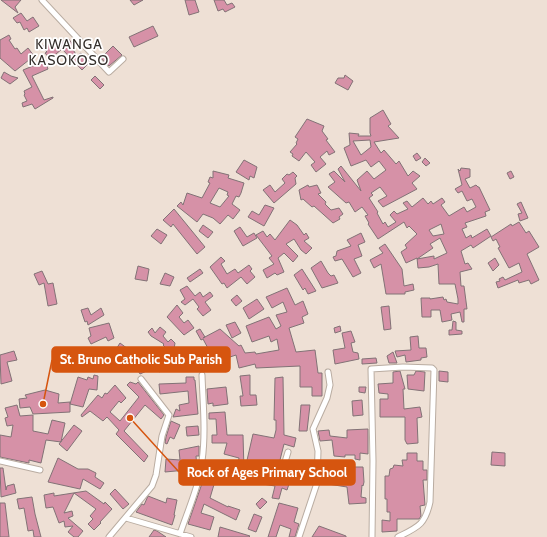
<svg xmlns="http://www.w3.org/2000/svg" width="547" height="537" font-family="Cabin,sans-serif">
  <rect width="100%" height="100%" fill="#eee0d5"/>
  <path fill="#d691a7" stroke="#827276" fill-rule="evenodd" d="M 1,0 L 21,0 L 15,7 L 18,13 Z
    M 130,0 L 143,0 L 134,5 Z
    M 185,0 L 195,0 L 199,12 L 189,15 Z
    M 214,0 L 224,0 L 227,5 L 232,3 L 235,7 L 225,12 L 223,9 L 218,11 Z
    M 21,13 L 27,21 L 33,17 L 39,26 L 29,32 L 27,28 L 24,30 L 20,22 L 17,23 L 13,18 Z
    M 153,26 L 158,36 L 134,47 L 129,37 Z
    M 9,35 L 11,39 L 9,40 L 15,49 L 17,48 L 21,54 L 28,48 L 34,56 L 15,71 L 0,58 L 0,40 Z
    M 68,38 L 74,46 L 72,48 L 77,56 L 81,53 L 90,62 L 82,70 L 62,49 L 50,59 L 45,53 L 47,52 L 42,47 L 50,41 L 53,45 L 56,46 Z
    M 113,46 L 122,55 L 109,66 L 101,58 Z
    M 45,61 L 48,69 L 32,76 L 44,100 L 53,97 L 53,98 L 35,109 L 32,104 L 23,107 L 22,103 L 27,101 L 24,95 L 25,94 L 24,91 L 32,87 L 23,70 Z
    M 4,72 L 11,76 L 18,78 L 10,84 L 1,78 Z
    M 345,75 L 353,81 L 348,90 L 335,83 L 338,78 L 344,78 Z
    M 95,76 L 104,85 L 100,89 L 91,80 Z
    M 383,110 L 391,124 L 388,126 L 399,138 L 374,142 L 381,153 L 384,150 L 396,164 L 399,161 L 408,176 L 413,171 L 420,176 L 412,183 L 417,189 L 383,207 L 378,201 L 387,196 L 380,187 L 371,193 L 373,195 L 369,198 L 378,212 L 377,213 L 383,224 L 385,222 L 388,227 L 396,222 L 390,215 L 394,211 L 397,214 L 408,209 L 403,203 L 407,201 L 412,207 L 423,198 L 428,204 L 431,201 L 433,204 L 442,198 L 445,202 L 441,205 L 449,216 L 464,207 L 467,212 L 476,207 L 472,199 L 467,201 L 462,191 L 458,193 L 455,189 L 462,185 L 458,169 L 460,171 L 461,168 L 470,169 L 470,177 L 465,179 L 470,188 L 476,185 L 478,187 L 479,187 L 490,210 L 485,212 L 486,216 L 465,223 L 467,227 L 462,229 L 466,238 L 471,235 L 472,238 L 487,229 L 491,236 L 473,248 L 471,245 L 461,251 L 465,264 L 468,263 L 472,269 L 460,272 L 461,286 L 464,286 L 467,309 L 464,309 L 464,322 L 462,322 L 460,312 L 451,314 L 452,320 L 442,322 L 440,310 L 431,310 L 431,317 L 422,317 L 421,298 L 430,298 L 430,299 L 443,297 L 444,300 L 446,299 L 447,302 L 458,304 L 458,299 L 455,284 L 439,284 L 438,264 L 429,267 L 418,268 L 417,258 L 406,263 L 401,252 L 407,248 L 405,245 L 417,234 L 409,226 L 407,228 L 404,222 L 378,239 L 368,224 L 369,223 L 365,216 L 368,215 L 362,207 L 355,212 L 349,202 L 346,203 L 328,187 L 335,182 L 329,174 L 334,171 L 345,182 L 338,169 L 341,166 L 361,191 L 357,180 L 367,171 L 374,179 L 386,170 L 379,161 L 371,167 L 366,160 L 351,166 L 344,148 L 350,145 L 349,133 L 359,134 L 358,136 L 371,136 L 370,133 L 370,118 ZM 370,140 L 371,147 L 361,155 L 353,141 ZM 441,224 L 444,234 L 433,236 L 429,230 ZM 440,238 L 447,253 L 434,259 L 434,256 L 417,259 L 433,248 L 430,244 Z
    M 307,119 L 324,126 L 322,131 L 328,139 L 326,140 L 335,152 L 329,155 L 327,151 L 320,157 L 326,164 L 316,172 L 311,165 L 315,162 L 306,152 L 299,161 L 292,156 L 293,154 L 290,152 L 297,144 L 296,143 L 298,139 L 295,137 Z
    M 417,153 L 421,158 L 416,161 L 413,156 Z
    M 425,158 L 430,163 L 426,166 L 422,162 Z
    M 244,160 L 257,167 L 254,178 L 250,176 L 249,180 L 236,172 Z
    M 213,171 L 229,175 L 228,178 L 244,183 L 241,193 L 239,197 L 236,196 L 232,204 L 240,210 L 233,219 L 228,215 L 220,224 L 213,218 L 203,214 L 197,222 L 177,206 L 181,202 L 183,205 L 187,193 L 202,198 L 210,183 L 208,182 L 210,177 L 213,178 ZM 219,188 L 228,192 L 227,195 L 229,196 L 220,207 L 210,203 Z
    M 511,171 L 514,177 L 510,179 L 507,173 Z
    M 293,172 L 297,176 L 295,178 L 296,184 L 274,203 L 263,190 L 270,185 L 275,192 L 285,183 L 282,179 L 287,174 L 289,175 Z
    M 308,185 L 309,187 L 317,185 L 321,193 L 318,194 L 326,202 L 325,204 L 331,210 L 339,208 L 343,214 L 339,217 L 340,219 L 333,223 L 314,206 L 312,207 L 303,199 L 301,200 L 299,190 Z
    M 521,202 L 528,218 L 520,221 L 518,214 L 522,213 L 517,204 Z
    M 265,205 L 274,208 L 264,226 L 248,217 L 252,211 L 259,215 Z
    M 174,209 L 205,247 L 197,254 L 173,224 L 171,227 L 163,220 Z
    M 290,220 L 297,225 L 304,235 L 306,233 L 309,238 L 304,241 L 312,248 L 306,254 L 301,250 L 294,239 L 286,244 L 298,256 L 293,262 L 284,253 L 278,258 L 284,272 L 277,275 L 275,273 L 267,278 L 263,270 L 274,264 L 269,258 L 272,256 L 256,235 L 263,231 L 267,237 L 270,234 L 275,240 Z
    M 519,222 L 526,233 L 529,231 L 539,247 L 527,254 L 539,280 L 531,284 L 529,280 L 519,283 L 518,280 L 498,288 L 496,282 L 500,281 L 499,279 L 503,277 L 505,280 L 522,272 L 519,263 L 509,268 L 498,248 L 500,247 L 496,239 L 493,241 L 491,237 L 508,226 L 511,224 L 512,226 Z
    M 203,225 L 213,232 L 208,238 L 199,231 Z
    M 240,227 L 247,237 L 254,233 L 257,238 L 243,246 L 234,231 Z
    M 157,229 L 167,235 L 161,244 L 151,236 Z
    M 361,233 L 365,242 L 358,245 L 362,256 L 354,259 L 361,273 L 353,277 L 342,259 L 335,261 L 333,257 L 336,256 L 337,251 L 351,246 L 347,240 Z
    M 385,244 L 402,269 L 404,286 L 413,284 L 414,290 L 405,292 L 405,294 L 386,294 L 381,264 L 374,268 L 370,260 L 383,253 L 379,248 Z
    M 221,257 L 225,261 L 221,264 L 227,274 L 235,269 L 238,273 L 249,265 L 252,269 L 250,271 L 255,277 L 247,284 L 241,277 L 227,288 L 224,283 L 222,284 L 210,267 Z
    M 495,258 L 499,265 L 493,271 L 488,263 Z
    M 321,261 L 328,273 L 331,276 L 334,275 L 338,283 L 322,288 L 311,268 Z
    M 138,266 L 149,269 L 147,281 L 135,279 Z
    M 200,269 L 203,273 L 190,282 L 187,278 Z
    M 302,269 L 316,291 L 308,294 L 305,288 L 303,290 L 294,275 Z
    M 42,271 L 48,284 L 53,283 L 57,304 L 48,306 L 44,283 L 39,285 L 34,274 Z
    M 165,273 L 174,277 L 170,286 L 160,284 Z
    M 187,286 L 195,296 L 200,292 L 203,297 L 210,292 L 213,296 L 205,302 L 211,310 L 203,316 L 197,309 L 199,307 L 193,299 L 185,305 L 181,302 L 185,299 L 180,290 Z
    M 287,288 L 295,305 L 303,301 L 308,314 L 302,317 L 304,323 L 289,328 L 296,352 L 315,350 L 318,373 L 322,373 L 322,396 L 312,396 L 312,387 L 300,387 L 300,366 L 256,368 L 255,364 L 239,368 L 236,355 L 227,358 L 227,368 L 219,368 L 219,350 L 210,352 L 203,339 L 201,340 L 196,331 L 200,329 L 205,337 L 203,338 L 220,329 L 239,346 L 241,345 L 245,353 L 255,352 L 256,354 L 279,350 L 277,339 L 271,342 L 269,336 L 252,342 L 246,326 L 269,317 L 276,329 L 281,326 L 276,315 L 287,312 L 283,302 L 272,308 L 266,297 Z
    M 237,295 L 242,301 L 236,306 L 231,300 Z
    M 257,299 L 264,309 L 249,319 L 243,308 Z
    M 177,305 L 183,313 L 179,317 L 184,323 L 188,320 L 194,328 L 184,335 L 167,317 Z
    M 389,306 L 391,329 L 384,330 L 381,307 Z
    M 88,308 L 91,315 L 101,308 L 104,315 L 88,325 L 87,321 L 85,322 L 81,310 Z
    M 453,321 L 456,322 L 456,330 L 462,331 L 462,334 L 449,335 L 449,330 L 452,330 Z
    M 235,322 L 241,333 L 232,338 L 226,325 Z
    M 109,323 L 114,338 L 108,341 L 106,337 L 91,344 L 88,338 L 91,336 L 89,328 Z
    M 340,326 L 341,331 L 335,333 L 334,328 Z
    M 160,327 L 166,332 L 163,336 L 168,342 L 171,339 L 175,343 L 174,349 L 180,354 L 184,352 L 192,360 L 185,365 L 187,367 L 183,370 L 180,366 L 176,369 L 172,365 L 159,372 L 156,366 L 152,370 L 151,369 L 140,374 L 137,369 L 136,371 L 127,363 L 133,356 L 138,360 L 147,350 L 159,364 L 171,353 L 163,345 L 164,344 L 151,336 L 148,332 L 152,328 L 155,333 Z
    M 351,331 L 355,342 L 351,343 L 353,352 L 358,353 L 359,359 L 335,364 L 333,350 L 345,348 L 342,333 Z
    M 418,336 L 419,348 L 426,348 L 427,357 L 421,358 L 421,360 L 406,362 L 405,355 L 397,357 L 395,351 L 411,350 L 410,337 Z
    M 120,343 L 128,349 L 120,359 L 113,354 Z
    M 14,351 L 17,360 L 7,362 L 12,381 L 1,384 L 0,355 Z
    M 393,352 L 397,363 L 389,363 L 387,356 Z
    M 376,358 L 377,363 L 362,364 L 362,359 Z
    M 400,371 L 405,389 L 403,389 L 404,409 L 420,407 L 422,417 L 417,418 L 418,443 L 407,444 L 405,440 L 405,417 L 380,417 L 380,399 L 388,399 L 388,394 L 379,393 L 378,384 L 393,383 L 393,372 Z
    M 416,371 L 425,372 L 424,391 L 408,389 L 407,375 L 414,375 Z
    M 439,371 L 448,372 L 448,382 L 439,381 Z
    M 94,375 L 98,376 L 97,390 L 89,389 L 83,407 L 70,404 L 78,377 L 87,380 L 88,377 L 93,379 Z
    M 250,375 L 250,395 L 256,395 L 257,405 L 241,406 L 240,396 L 243,396 L 240,376 Z
    M 186,377 L 194,377 L 194,380 L 195,380 L 198,414 L 173,417 L 176,409 L 180,411 L 179,405 L 189,403 L 188,391 L 160,394 L 159,384 L 186,383 Z
    M 283,377 L 284,435 L 296,438 L 294,447 L 284,444 L 279,464 L 288,467 L 286,477 L 291,478 L 287,490 L 282,488 L 279,499 L 272,498 L 275,486 L 250,482 L 254,471 L 245,469 L 253,434 L 274,438 L 276,430 L 276,420 L 274,420 L 275,378 Z
    M 130,382 L 136,384 L 138,382 L 164,415 L 161,419 L 145,405 L 124,431 L 148,456 L 144,462 L 116,434 L 119,430 L 107,417 L 103,421 L 90,411 L 82,417 L 81,415 L 98,395 L 102,398 L 105,393 L 107,394 L 115,385 L 126,398 L 121,403 L 119,401 L 110,412 L 120,421 L 139,397 L 127,385 Z
    M 226,387 L 228,404 L 213,406 L 213,403 L 208,404 L 207,389 Z
    M 359,387 L 366,387 L 365,393 L 359,392 Z
    M 45,390 L 59,394 L 58,403 L 70,402 L 70,412 L 33,414 L 30,407 L 20,408 L 19,399 L 27,398 L 25,395 Z
    M 362,400 L 363,415 L 353,416 L 352,401 Z
    M 17,405 L 20,416 L 33,415 L 33,431 L 48,434 L 52,420 L 65,423 L 61,442 L 46,440 L 41,463 L 29,460 L 29,463 L 0,457 L 0,435 L 11,437 L 13,425 L 7,426 L 5,418 L 8,417 L 5,408 Z
    M 301,405 L 310,405 L 307,431 L 299,431 Z
    M 225,412 L 227,435 L 243,435 L 244,470 L 241,479 L 218,471 L 210,498 L 228,507 L 228,506 L 240,510 L 236,520 L 204,504 L 201,513 L 214,517 L 210,530 L 188,524 L 207,469 L 210,470 L 213,461 L 237,469 L 239,458 L 224,454 L 227,443 L 212,443 L 212,435 L 217,435 L 216,419 L 209,419 L 209,413 Z
    M 171,421 L 180,425 L 174,439 L 170,437 L 167,444 L 165,443 L 166,437 Z
    M 74,425 L 82,431 L 67,451 L 59,444 Z
    M 198,426 L 199,435 L 187,436 L 186,427 Z
    M 368,429 L 368,454 L 360,453 L 360,460 L 355,459 L 355,455 L 345,455 L 345,457 L 334,456 L 332,440 L 320,441 L 318,431 L 329,430 L 330,436 L 347,438 L 347,430 Z
    M 199,446 L 199,456 L 196,456 L 197,469 L 165,472 L 166,459 L 180,460 L 179,450 Z
    M 492,452 L 505,453 L 505,466 L 491,465 Z
    M 407,453 L 417,453 L 417,461 L 423,461 L 423,470 L 427,470 L 427,480 L 423,480 L 425,505 L 420,506 L 421,516 L 419,519 L 397,519 L 397,531 L 382,532 L 382,520 L 390,521 L 390,512 L 387,512 L 387,499 L 385,499 L 385,476 L 389,476 L 390,469 L 393,468 L 394,465 L 403,466 L 402,460 L 407,460 Z
    M 58,458 L 78,469 L 88,469 L 96,473 L 95,477 L 104,483 L 100,489 L 83,479 L 80,489 L 48,482 Z
    M 335,464 L 341,466 L 339,473 L 344,474 L 343,476 L 354,475 L 354,467 L 363,467 L 364,482 L 363,486 L 362,485 L 361,497 L 366,498 L 366,503 L 349,504 L 347,487 L 328,484 L 329,471 L 333,472 Z
    M 0,468 L 3,468 L 6,490 L 7,486 L 14,484 L 16,493 L 1,497 Z
    M 115,489 L 129,504 L 123,509 L 110,494 Z
    M 86,491 L 104,504 L 105,502 L 112,509 L 100,522 L 101,523 L 94,530 L 88,524 L 93,519 L 90,516 L 96,509 L 74,493 L 64,513 L 72,511 L 73,516 L 68,518 L 83,531 L 78,537 L 74,537 L 68,532 L 73,526 L 65,527 L 64,521 L 59,523 L 53,507 L 46,508 L 44,495 L 54,493 L 54,496 Z
    M 148,496 L 166,503 L 167,498 L 177,500 L 174,515 L 175,515 L 172,525 L 136,512 L 142,504 L 144,505 Z
    M 32,497 L 35,514 L 41,537 L 34,537 L 33,530 L 28,531 L 24,508 L 19,509 L 17,499 Z
    M 262,498 L 267,502 L 260,509 L 256,504 Z
    M 0,503 L 5,503 L 9,537 L 0,537 Z
    M 279,503 L 298,508 L 294,522 L 299,524 L 295,537 L 289,537 L 291,529 L 280,525 L 276,537 L 268,537 Z
    M 254,514 L 262,517 L 256,532 L 248,529 Z
    M 319,526 L 346,536 L 346,537 L 312,537 Z
    M 220,527 L 250,536 L 249,537 L 218,537 Z
    M 154,530 L 157,531 L 166,537 L 149,537 Z"/>
  <g fill="none" stroke-linecap="round" stroke-linejoin="round">
    <g stroke="#b9aca1" stroke-width="7">
      <path id="street" d="M 42,0 L 109,72 L 123,59
        M 288,452 L 285,462 L 296,466 L 318,466
        M 0,461 L 40,470
        M 126,518 L 191,537
        M 180,534 C 188,510 199,486 202,461 C 206,433 203,404 202,375
        M 109,537 L 152,486 L 156,475 L 162,436 L 169,415 L 141,379
        M 299,537 L 317,483 L 318,451 L 313,429 L 327,398 L 330,385 L 328,372
        M 372,537 L 373,461 L 371,369 L 403,367 L 432,368 L 434,370 L 430,502 C 425,525 418,527 398,537"/>
    </g>
    <use href="#street" stroke="#fff" stroke-width="5"/>
  </g>
  <g text-anchor="middle" dominant-baseline="central" stroke-width="3.5" stroke-linejoin="round" paint-order="stroke">
    <g font-size="14" letter-spacing="1" fill="#342f2b" stroke="#fff">
      <text x="69" y="44">KIWANGA<tspan x="69" dy="16">KASOKOSO</tspan></text>
    </g>
  </g>
  <path fill="none" stroke="#d6550f" stroke-width="1.5" d="M43 404L52 360M130 418L179 472"/>
  <g fill="#d6550f" stroke="#fff" stroke-width="1.5">
    <circle cx="43" cy="404" r="4"/>
    <circle cx="130" cy="418" r="4"/>
  </g>
  <g fill="#d6550f" stroke="#d6550f" stroke-width="1.5">
    <rect x="52" y="347" width="178" height="25" rx="4"/>
    <rect x="179" y="460" width="176" height="25" rx="4"/>
  </g>
  <g font-size="13" text-anchor="middle" font-weight="bold" fill="#fff">
    <text x="141" y="364">St. Bruno Catholic Sub Parish</text>
    <text x="267" y="477">Rock of Ages Primary School</text>
  </g>
</svg>
